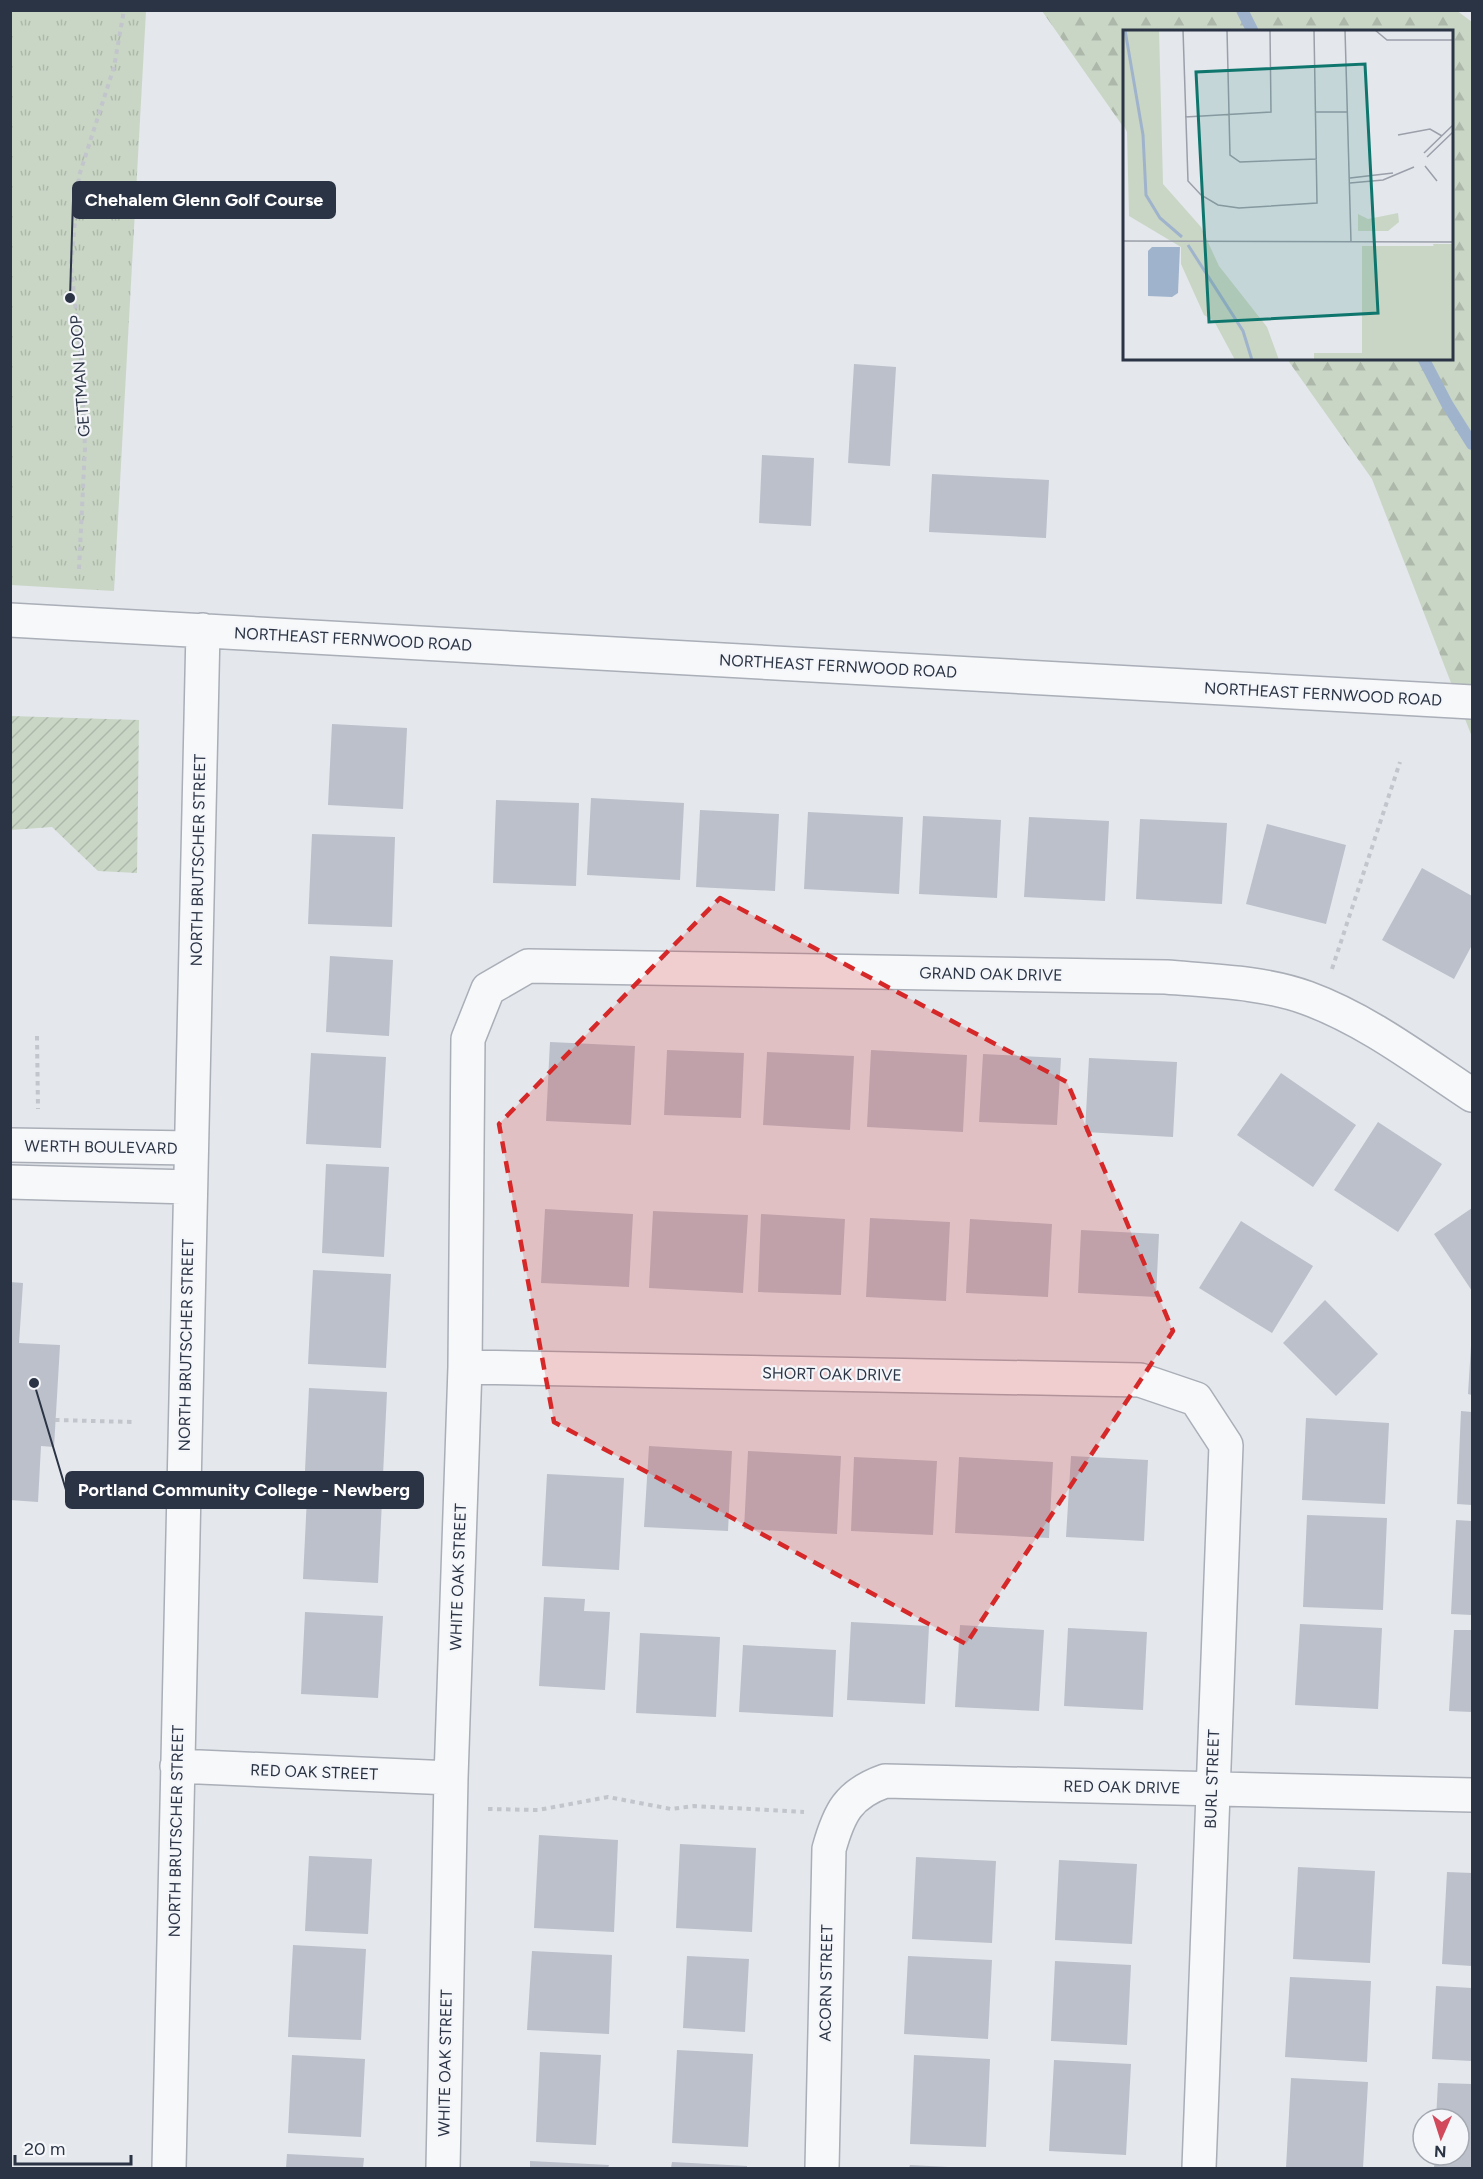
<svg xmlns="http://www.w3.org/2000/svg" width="1483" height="2179" font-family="Figtree,sans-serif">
  <defs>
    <pattern id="grass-tufts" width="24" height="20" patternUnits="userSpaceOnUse" patternTransform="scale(1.5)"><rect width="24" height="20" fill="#c9d6c5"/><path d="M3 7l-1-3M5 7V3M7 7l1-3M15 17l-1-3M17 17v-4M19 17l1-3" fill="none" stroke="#adb8ab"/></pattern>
    <pattern id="forest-firs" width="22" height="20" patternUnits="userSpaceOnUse" patternTransform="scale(1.5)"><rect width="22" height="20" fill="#c9d6c5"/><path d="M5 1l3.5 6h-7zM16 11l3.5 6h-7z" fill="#adb8ab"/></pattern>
    <pattern id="garden-furrows" width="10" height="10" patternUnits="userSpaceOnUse" patternTransform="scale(1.5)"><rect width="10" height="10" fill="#c9d6c5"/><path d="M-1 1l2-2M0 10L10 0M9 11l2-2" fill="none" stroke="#adb8ab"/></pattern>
  </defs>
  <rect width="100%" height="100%" fill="#e4e7ec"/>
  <path fill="url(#grass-tufts)" d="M 10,11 L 146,11 L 114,591 L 11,585 Z"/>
  <path fill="url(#forest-firs)" d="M 1456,10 L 1472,22 L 1472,737 L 1372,479 L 1287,359 L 1452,358 L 1452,32 L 1124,32 L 1124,128 L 1042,11 Z"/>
  <path fill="url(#garden-furrows)" d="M 11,716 L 139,720 L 137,873 L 98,871 L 52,827 L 11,830 Z"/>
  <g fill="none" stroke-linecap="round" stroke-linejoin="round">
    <path stroke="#9fb4cc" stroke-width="12" d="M 1242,10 L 1253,32
      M 1423,358 L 1447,404 L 1472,444"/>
  </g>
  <path fill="#bbc0ca" d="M 854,364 L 896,367 L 890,466 L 848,463 Z
    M 762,455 L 814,458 L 811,526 L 759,523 Z
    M 932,474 L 1049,480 L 1046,538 L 929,532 Z
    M 332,724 L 407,728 L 403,809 L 328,805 Z
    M 591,798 L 684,803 L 680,880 L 587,875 Z
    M 496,800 L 579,803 L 576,886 L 493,883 Z
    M 700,810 L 779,814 L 775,891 L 696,887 Z
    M 808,812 L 903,817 L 899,894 L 804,889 Z
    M 923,816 L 1001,820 L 997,898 L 919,894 Z
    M 1029,817 L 1109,821 L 1105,901 L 1024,897 Z
    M 1140,819 L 1227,823 L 1222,904 L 1136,899 Z
    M 1267,824 L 1346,845 L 1326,924 L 1246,904 Z
    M 312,834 L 395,837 L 392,927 L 308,924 Z
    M 1422,868 L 1472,896 L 1472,945 L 1454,979 L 1382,940 Z
    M 330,956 L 393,960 L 389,1036 L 326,1032 Z
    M 550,1042 L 635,1046 L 631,1125 L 546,1121 Z
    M 667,1050 L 744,1053 L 741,1118 L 664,1115 Z
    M 871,1050 L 967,1055 L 963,1132 L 867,1127 Z
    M 767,1052 L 854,1056 L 850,1130 L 763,1125 Z
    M 311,1053 L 386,1057 L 381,1148 L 306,1144 Z
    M 983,1054 L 1061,1058 L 1057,1125 L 979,1122 Z
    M 1089,1058 L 1177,1062 L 1173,1137 L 1085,1132 Z
    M 1281,1073 L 1356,1125 L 1313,1187 L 1237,1135 Z
    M 1378,1122 L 1442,1164 L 1398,1232 L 1334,1190 Z
    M 326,1164 L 389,1167 L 384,1257 L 322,1253 Z
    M 1472,1208 L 1472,1291 L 1434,1234 Z
    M 545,1209 L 633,1214 L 629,1287 L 541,1283 Z
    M 653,1211 L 748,1215 L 743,1293 L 649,1288 Z
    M 761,1214 L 845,1219 L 841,1295 L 758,1292 Z
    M 870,1218 L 950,1222 L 946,1301 L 866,1297 Z
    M 970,1219 L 1052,1224 L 1048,1297 L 966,1293 Z
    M 1241,1221 L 1313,1266 L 1272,1333 L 1199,1288 Z
    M 1081,1230 L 1159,1234 L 1156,1297 L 1078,1293 Z
    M 313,1270 L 391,1274 L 386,1368 L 308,1364 Z
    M 10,1282 L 23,1283 L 19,1343 L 60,1345 L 54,1447 L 41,1446 L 38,1502 L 10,1500 Z
    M 1325,1300 L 1378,1354 L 1336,1396 L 1283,1343 Z
    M 1471,1346 L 1472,1346 L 1472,1395 L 1468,1394 Z
    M 309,1388 L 387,1392 L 383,1475 L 305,1471 Z
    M 1461,1411 L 1472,1412 L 1472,1505 L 1457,1504 Z
    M 1306,1418 L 1389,1423 L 1385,1504 L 1302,1500 Z
    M 649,1446 L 732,1451 L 728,1531 L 644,1527 Z
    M 748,1451 L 841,1456 L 837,1534 L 744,1529 Z
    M 1071,1456 L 1148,1460 L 1144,1541 L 1066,1537 Z
    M 854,1457 L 937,1461 L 933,1535 L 851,1531 Z
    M 959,1457 L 1053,1462 L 1049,1538 L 955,1533 Z
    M 547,1474 L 624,1478 L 619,1570 L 542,1566 Z
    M 307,1497 L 382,1501 L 378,1583 L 303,1579 Z
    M 1307,1515 L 1387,1518 L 1383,1610 L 1303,1607 Z
    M 1456,1520 L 1472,1521 L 1472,1615 L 1451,1614 Z
    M 544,1597 L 585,1599 L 584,1611 L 610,1612 L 605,1690 L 539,1686 Z
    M 305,1612 L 383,1616 L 378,1698 L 301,1694 Z
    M 851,1622 L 929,1626 L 925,1704 L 847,1700 Z
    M 1300,1624 L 1382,1628 L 1378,1709 L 1295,1705 Z
    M 960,1625 L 1044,1630 L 1039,1711 L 955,1707 Z
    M 1068,1628 L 1147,1632 L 1143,1710 L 1064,1706 Z
    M 1454,1630 L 1472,1630 L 1472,1712 L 1449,1711 Z
    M 640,1633 L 720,1637 L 716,1717 L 636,1713 Z
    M 743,1645 L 836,1650 L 833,1717 L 739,1712 Z
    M 539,1835 L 618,1840 L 614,1932 L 534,1928 Z
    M 680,1844 L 756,1848 L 752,1932 L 676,1928 Z
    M 309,1856 L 372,1859 L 368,1934 L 305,1931 Z
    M 916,1857 L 996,1861 L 992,1943 L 912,1939 Z
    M 1059,1860 L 1137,1864 L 1132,1944 L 1055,1940 Z
    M 1298,1867 L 1375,1871 L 1370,1963 L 1293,1959 Z
    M 1447,1872 L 1472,1873 L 1472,1966 L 1442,1964 Z
    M 293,1945 L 366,1949 L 361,2040 L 288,2037 Z
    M 532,1951 L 612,1955 L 609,2034 L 527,2030 Z
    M 687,1956 L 749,1959 L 745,2032 L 683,2028 Z
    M 908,1956 L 992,1960 L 988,2039 L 904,2034 Z
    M 1055,1961 L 1131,1965 L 1127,2045 L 1051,2041 Z
    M 1290,1977 L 1371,1981 L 1367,2062 L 1285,2057 Z
    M 1436,1986 L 1472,1988 L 1472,2061 L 1432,2059 Z
    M 677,2050 L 753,2054 L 748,2147 L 672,2143 Z
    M 540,2052 L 601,2055 L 596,2145 L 536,2142 Z
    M 292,2055 L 365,2059 L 361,2137 L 288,2133 Z
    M 914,2055 L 990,2059 L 986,2147 L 910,2144 Z
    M 1054,2060 L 1131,2064 L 1126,2155 L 1049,2151 Z
    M 1291,2078 L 1368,2082 L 1363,2168 L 1286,2168 Z
    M 1438,2083 L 1472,2084 L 1472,2168 L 1434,2168 L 1435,2155 L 1459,2155 L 1459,2119 L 1436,2119 Z
    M 287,2154 L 364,2158 L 363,2168 L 286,2168 Z
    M 530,2161 L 609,2165 L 608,2168 L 530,2168 Z
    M 672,2162 L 747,2166 L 747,2168 L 671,2168 Z
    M 910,2165 L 948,2167 L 948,2168 L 909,2168 Z"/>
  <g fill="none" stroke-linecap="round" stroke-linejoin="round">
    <g stroke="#a9aeb7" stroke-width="36">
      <path id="minor" d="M 10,620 L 1472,702
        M 10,1145 L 191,1148
        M 10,1182 L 190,1187
        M 465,1367 L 1140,1380 L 1196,1399 L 1226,1445 L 1199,2168
        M 177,1766 L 451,1778
        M 169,2168 L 203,630
        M 443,2168 L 451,1778 L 465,1367 L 468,1039 L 488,989 L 528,966 L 1166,977 C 1213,981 1263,982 1307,998 C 1367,1020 1419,1060 1472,1095
        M 822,2168 L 829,1849 C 839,1813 848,1794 885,1781 L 1472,1795"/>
    </g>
    <path stroke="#c2c5cb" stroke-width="4" stroke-dasharray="4.5 4.5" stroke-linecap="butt" d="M 79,569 L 85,448 L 81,358 L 71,266 L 79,176 L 114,67 L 124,10
      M 1332,969 L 1400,762
      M 37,1036 L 38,1109
      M 55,1420 L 133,1422
      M 488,1809 L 538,1810 L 608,1797 L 671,1809 L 694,1806 L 804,1812"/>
    <use href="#minor" stroke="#f7f8fa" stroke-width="33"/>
  </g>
  <path fill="#d62828" fill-opacity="0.2" stroke="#d62828" stroke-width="4.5" stroke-dasharray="12 8" stroke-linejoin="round" d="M 720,898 L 1067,1082 L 1173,1331 L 966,1644 L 554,1422 L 499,1124 Z"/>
  <g text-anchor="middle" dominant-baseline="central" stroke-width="4.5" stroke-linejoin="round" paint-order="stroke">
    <g font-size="16" fill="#2b3445" stroke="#f4f6f9">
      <text transform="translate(80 376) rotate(-94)">GETTMAN LOOP</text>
      <text transform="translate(353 639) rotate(3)">NORTHEAST FERNWOOD ROAD</text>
      <text transform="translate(838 666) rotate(3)">NORTHEAST FERNWOOD ROAD</text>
      <text transform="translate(1323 694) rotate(3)">NORTHEAST FERNWOOD ROAD</text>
      <text transform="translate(198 860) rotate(-89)">NORTH BRUTSCHER STREET</text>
      <text transform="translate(991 974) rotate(1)">GRAND OAK DRIVE</text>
      <text transform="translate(101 1147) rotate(1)">WERTH BOULEVARD</text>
      <text transform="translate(186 1345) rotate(-89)">NORTH BRUTSCHER STREET</text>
      <text transform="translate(832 1374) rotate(1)">SHORT OAK DRIVE</text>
      <text transform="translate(458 1577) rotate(-88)">WHITE OAK STREET</text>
      <text transform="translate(314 1772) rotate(2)">RED OAK STREET</text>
      <text transform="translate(1212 1779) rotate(-88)">BURL STREET</text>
      <text transform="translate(1122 1787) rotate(1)">RED OAK DRIVE</text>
      <text transform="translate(176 1831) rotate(-89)">NORTH BRUTSCHER STREET</text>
      <text transform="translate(826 1983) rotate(-89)">ACORN STREET</text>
      <text transform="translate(445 2063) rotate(-89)">WHITE OAK STREET</text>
    </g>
  </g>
  <g transform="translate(1123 30)">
    <rect width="330" height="330" fill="#e4e7ec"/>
    <path d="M 239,216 L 330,216 L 330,330 L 191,330 L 191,323 L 239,323 Z" fill="#c9d6c5"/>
    <path d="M 0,0 L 36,0 L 40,154 L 78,197 L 96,236 L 144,297 L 156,330 L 112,330 L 91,291 L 81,285 L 58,234 L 58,217 L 6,186 L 4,102 L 0,94 ZM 310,214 L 330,214 L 330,256 L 319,262 L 318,239 Z" fill="#c9d6c5"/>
    <path d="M 275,183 L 276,192 L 265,201 L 235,201 L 235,184 L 245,189 Z" fill="#c9d6c5"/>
    <path d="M 29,217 L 57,217 L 55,263 L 49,267 L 25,266 L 25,221 Z" fill="#9fb4cc"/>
    <path fill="none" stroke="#9fb4cc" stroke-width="3" d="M 2,0 L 20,105 L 23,165 L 37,188 L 59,207M 65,215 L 120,301 L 129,330"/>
    <path fill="none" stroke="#9a9fa9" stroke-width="1.5" d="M 60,0 L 65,151 L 78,165 L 95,175 L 116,178 L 194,173 L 191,0M 104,0 L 107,125 L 117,132 L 194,129M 222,0 L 228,212M 252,0 L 264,10 L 330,10M 193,82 L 225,82M 62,87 L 148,82 L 147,0M 275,105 L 307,99 L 319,106M 301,123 L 330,95M 304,127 L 330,102M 302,136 L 314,151M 227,148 L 270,143M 227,153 L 260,150 L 291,137M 0,211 L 330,212"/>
    <path fill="#0f766e" fill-opacity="0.15" stroke="#0f766e" stroke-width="3" d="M 242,34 L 255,283 L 86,292 L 73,42 Z"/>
    <rect width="330" height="330" fill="none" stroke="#2b3445" stroke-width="3"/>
  </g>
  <path fill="none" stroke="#2b3445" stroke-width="2" d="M70 298L73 200M34 1383L66 1490"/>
  <g fill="#2b3445" stroke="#f4f6f9" stroke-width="2">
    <circle cx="70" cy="298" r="6"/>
    <circle cx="34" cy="1383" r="6"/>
  </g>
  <g fill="#2b3445" stroke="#2b3445" stroke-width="2">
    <rect x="73" y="182" width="262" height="36" rx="6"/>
    <rect x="66" y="1472" width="357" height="36" rx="6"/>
  </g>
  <g font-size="18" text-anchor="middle" font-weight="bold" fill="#fff">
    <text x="204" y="206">Chehalem Glenn Golf Course</text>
    <text x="244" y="1496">Portland Community College - Newberg</text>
  </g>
  <rect width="1483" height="2179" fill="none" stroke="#2b3445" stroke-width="24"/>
  <g transform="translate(1441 2137) rotate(183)"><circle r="28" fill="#f4f6f9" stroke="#a4a8b1" stroke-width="1.5"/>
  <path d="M0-4.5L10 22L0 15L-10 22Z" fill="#d1495b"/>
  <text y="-9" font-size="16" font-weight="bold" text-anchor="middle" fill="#2b3445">N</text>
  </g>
  <path d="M15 2155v9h116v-9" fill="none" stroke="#2b3445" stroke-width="3"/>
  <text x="24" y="2155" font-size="18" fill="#2b3445" stroke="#f4f6f9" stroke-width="4.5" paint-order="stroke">20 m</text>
</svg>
